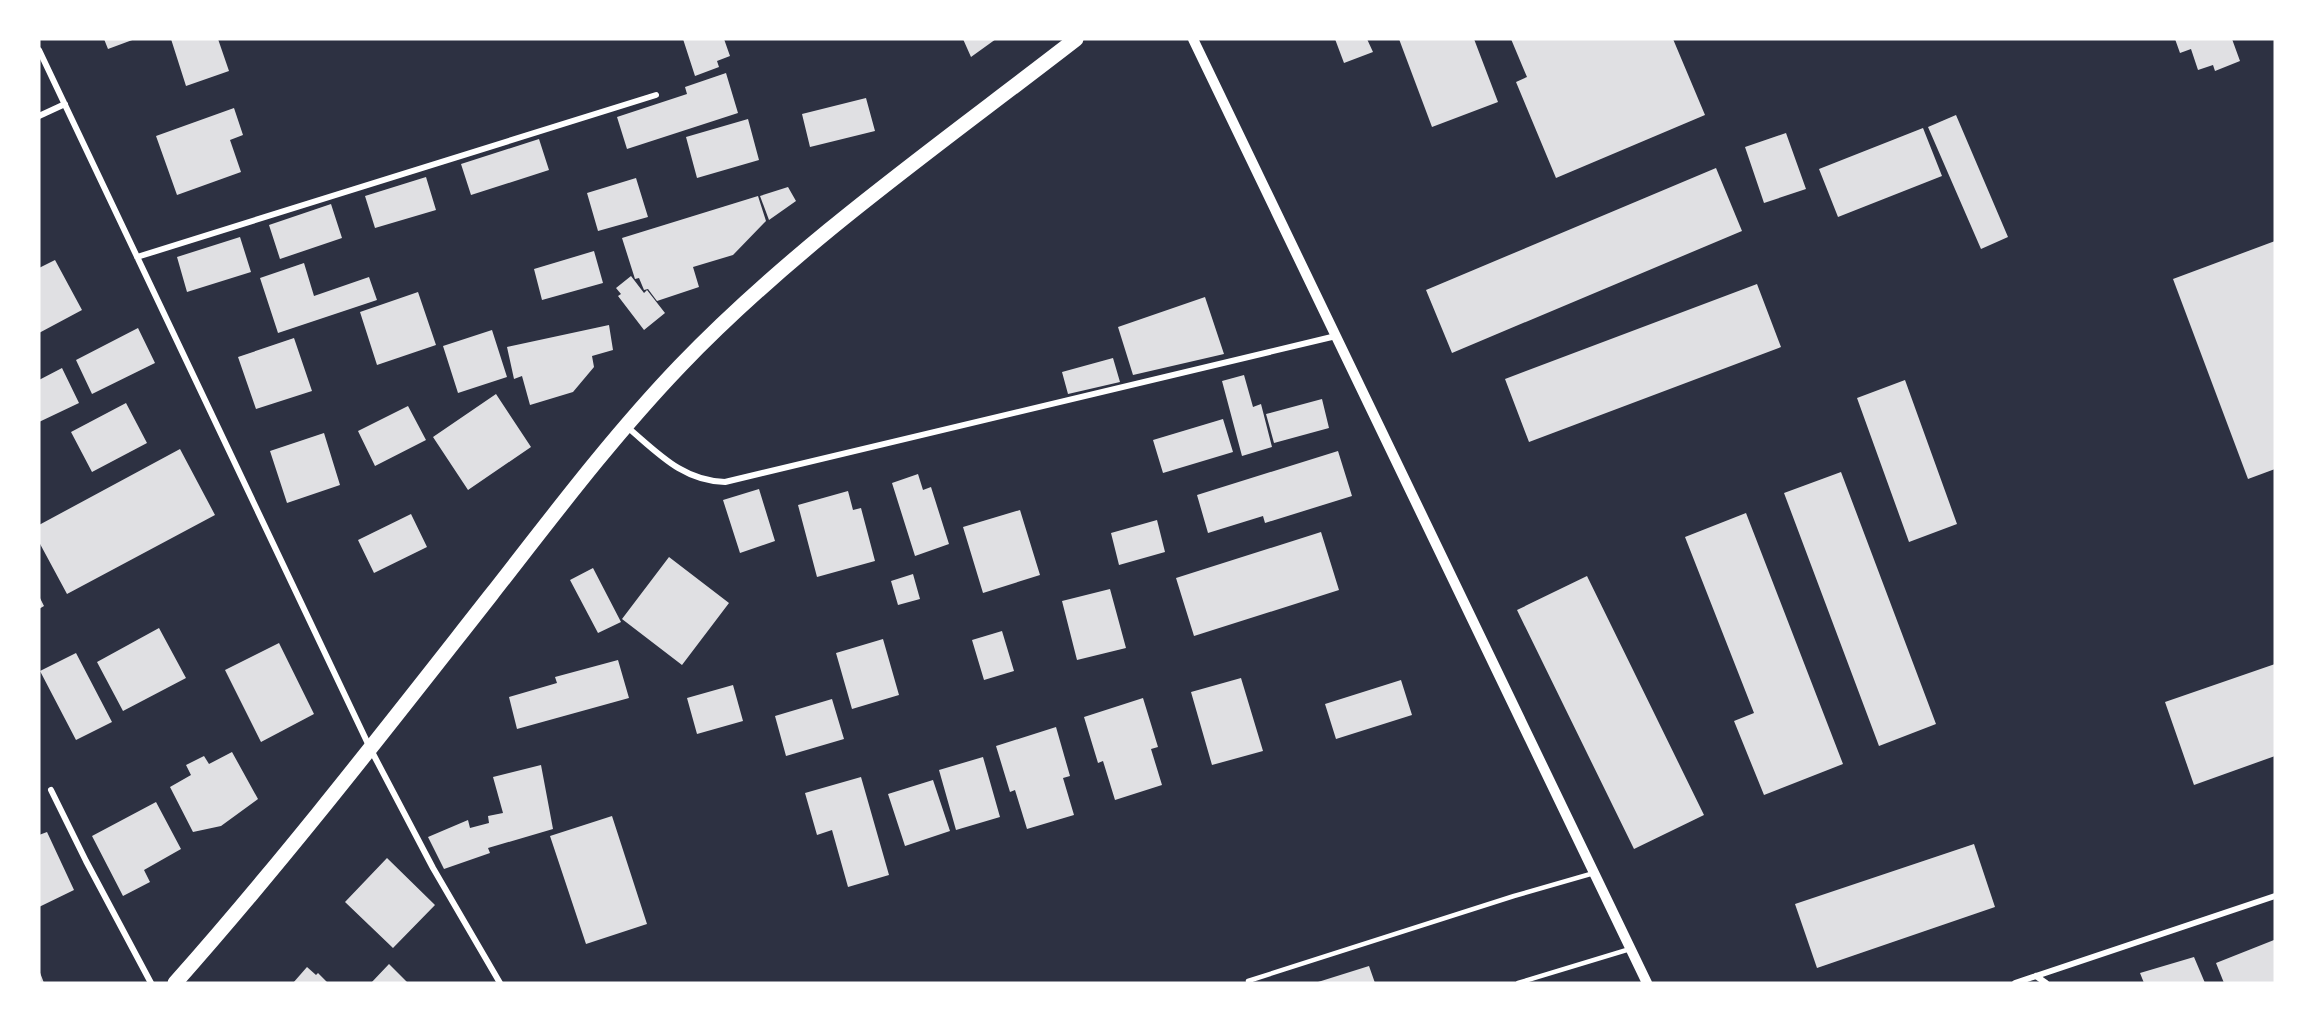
<svg xmlns="http://www.w3.org/2000/svg" width="2314" height="1022" font-family="Roboto,sans-serif">
  <rect width="100%" height="100%" fill="#2d3142"/>
  <path fill="#e0e0e3" d="M 104,39 L 135,39 L 108,49 Z
    M 171,39 L 218,39 L 229,71 L 186,86 Z
    M 683,39 L 724,39 L 730,56 L 717,61 L 719,67 L 695,76 Z
    M 963,39 L 996,39 L 971,57 Z
    M 1335,39 L 1367,39 L 1373,52 L 1344,63 Z
    M 1399,39 L 1474,39 L 1498,102 L 1432,127 Z
    M 1511,39 L 1673,39 L 1705,115 L 1556,178 L 1516,82 L 1527,77 Z
    M 2175,39 L 2232,39 L 2240,61 L 2215,71 L 2213,65 L 2198,70 L 2191,49 L 2180,53 Z
    M 726,73 L 738,113 L 627,149 L 617,117 L 687,94 L 685,87 Z
    M 866,98 L 875,131 L 810,147 L 802,114 Z
    M 234,108 L 243,135 L 230,140 L 241,172 L 177,195 L 156,136 Z
    M 1956,115 L 2008,237 L 1981,249 L 1928,127 Z
    M 748,119 L 759,160 L 697,178 L 686,137 Z
    M 1923,128 L 1942,176 L 1838,217 L 1819,169 Z
    M 1786,133 L 1806,189 L 1764,203 L 1745,147 Z
    M 539,139 L 549,170 L 471,195 L 461,164 Z
    M 1716,168 L 1742,231 L 1452,353 L 1426,290 Z
    M 426,177 L 436,210 L 375,228 L 365,196 Z
    M 636,178 L 648,217 L 598,231 L 587,193 Z
    M 788,187 L 796,201 L 769,220 L 760,196 Z
    M 758,196 L 766,221 L 733,255 L 693,267 L 699,287 L 657,301 L 648,289 L 644,290 L 639,278 L 635,279 L 622,238 Z
    M 331,204 L 342,238 L 280,259 L 269,225 Z
    M 240,237 L 251,272 L 187,292 L 177,257 Z
    M 2275,241 L 2275,469 L 2248,479 L 2173,279 Z
    M 594,251 L 603,283 L 542,300 L 534,269 Z
    M 55,260 L 82,310 L 39,333 L 39,268 Z
    M 304,263 L 314,296 L 369,277 L 377,300 L 278,333 L 260,278 Z
    M 631,276 L 644,293 L 647,290 L 665,313 L 644,330 L 618,296 L 621,294 L 616,288 Z
    M 1757,284 L 1781,347 L 1529,442 L 1505,379 Z
    M 418,292 L 436,345 L 377,365 L 360,312 Z
    M 1205,297 L 1224,354 L 1133,375 L 1118,327 Z
    M 609,325 L 613,350 L 592,356 L 594,367 L 573,392 L 530,405 L 522,376 L 514,379 L 507,347 Z
    M 138,328 L 155,363 L 92,394 L 76,360 Z
    M 492,330 L 507,377 L 458,393 L 443,346 Z
    M 294,338 L 312,391 L 256,409 L 238,357 Z
    M 1113,358 L 1120,382 L 1068,394 L 1062,372 Z
    M 62,368 L 79,403 L 39,422 L 39,380 Z
    M 1244,375 L 1253,407 L 1261,404 L 1272,447 L 1242,456 L 1222,381 Z
    M 1905,380 L 1957,524 L 1909,542 L 1857,398 Z
    M 496,394 L 531,447 L 468,490 L 433,437 Z
    M 1322,399 L 1329,428 L 1274,443 L 1266,414 Z
    M 126,403 L 147,443 L 92,472 L 71,432 Z
    M 408,406 L 426,440 L 375,466 L 358,431 Z
    M 1223,419 L 1233,452 L 1163,473 L 1153,440 Z
    M 324,433 L 340,485 L 287,503 L 270,451 Z
    M 180,449 L 215,515 L 67,594 L 39,542 L 39,525 Z
    M 1338,451 L 1352,496 L 1265,523 L 1263,516 L 1208,533 L 1197,495 Z
    M 1841,472 L 1936,724 L 1879,746 L 1784,493 Z
    M 918,474 L 923,490 L 931,487 L 949,544 L 915,556 L 892,483 Z
    M 759,489 L 775,541 L 740,553 L 723,500 Z
    M 848,491 L 853,510 L 861,508 L 875,561 L 817,577 L 798,505 Z
    M 1020,510 L 1040,575 L 983,593 L 963,527 Z
    M 1746,513 L 1843,764 L 1764,795 L 1734,721 L 1754,713 L 1685,537 Z
    M 411,514 L 427,547 L 374,573 L 358,540 Z
    M 1157,520 L 1165,552 L 1119,565 L 1111,533 Z
    M 1321,532 L 1339,590 L 1194,636 L 1176,578 Z
    M 669,557 L 729,603 L 682,665 L 622,619 Z
    M 593,568 L 621,622 L 598,633 L 570,580 Z
    M 913,574 L 920,599 L 898,605 L 891,581 Z
    M 1587,576 L 1704,815 L 1634,849 L 1517,610 Z
    M 1110,589 L 1126,648 L 1077,660 L 1062,601 Z
    M 39,596 L 44,606 L 39,609 Z
    M 159,628 L 186,678 L 123,711 L 97,662 Z
    M 1002,631 L 1014,671 L 984,680 L 972,640 Z
    M 883,639 L 899,695 L 852,709 L 836,653 Z
    M 279,643 L 314,714 L 261,742 L 225,670 Z
    M 76,653 L 112,722 L 76,740 L 40,671 Z
    M 618,660 L 629,698 L 517,729 L 509,697 L 557,683 L 555,677 Z
    M 2275,664 L 2275,756 L 2194,785 L 2165,702 Z
    M 1241,678 L 1263,751 L 1212,765 L 1191,692 Z
    M 1401,680 L 1412,715 L 1336,739 L 1325,704 Z
    M 733,685 L 743,721 L 697,734 L 687,698 Z
    M 1143,698 L 1158,747 L 1151,749 L 1162,785 L 1115,800 L 1103,761 L 1098,763 L 1084,717 Z
    M 832,699 L 844,739 L 786,756 L 775,716 Z
    M 1056,727 L 1070,776 L 1063,778 L 1074,815 L 1027,829 L 1015,790 L 1010,792 L 996,746 Z
    M 232,752 L 258,799 L 221,826 L 193,832 L 170,787 L 191,775 L 186,765 L 204,756 L 209,764 Z
    M 983,757 L 1000,817 L 956,830 L 939,770 Z
    M 541,765 L 553,829 L 488,848 L 490,853 L 444,869 L 428,837 L 468,820 L 470,828 L 489,823 L 488,816 L 503,813 L 493,777 Z
    M 861,777 L 889,875 L 848,887 L 832,830 L 817,835 L 805,793 Z
    M 933,780 L 950,831 L 905,846 L 888,794 Z
    M 156,802 L 181,849 L 144,870 L 150,882 L 123,896 L 92,836 Z
    M 612,816 L 647,924 L 586,944 L 550,836 Z
    M 47,832 L 74,890 L 39,907 L 39,835 Z
    M 1974,844 L 1995,907 L 1817,968 L 1795,904 Z
    M 387,858 L 435,905 L 393,948 L 345,902 Z
    M 2274,940 L 2275,983 L 2224,983 L 2216,963 Z
    M 2194,957 L 2205,983 L 2144,983 L 2140,973 Z
    M 389,964 L 408,983 L 371,983 Z
    M 1369,966 L 1375,983 L 1318,983 L 1318,982 Z
    M 307,967 L 316,975 L 318,973 L 328,983 L 293,983 Z
    M 39,970 L 44,983 L 39,983 Z"/>
  <g fill="none" stroke-linecap="round" stroke-linejoin="round">
    <path stroke="#fff" stroke-width="4.5" d="M 1248,981 L 1514,896 L 1594,873
      M 1518,983 L 1630,949"/>
    <path stroke="#fff" stroke-width="6" d="M 39,50 L 370,748 L 433,868 L 500,983
      M 39,116 L 65,104
      M 137,257 L 656,95
      M 626,426 C 657,452 682,481 725,482 L 1336,336
      M 51,790 L 86,861 L 151,983
      M 2036,976 L 2046,983
      M 2015,983 L 2275,896"/>
    <path stroke="#fff" stroke-width="10" d="M 1193,39 L 1647,983"/>
    <path stroke="#fff" stroke-width="15" d="M 175,983 C 286,858 388,726 491,595 C 552,517 612,437 680,366 C 797,244 942,143 1076,39"/>
  </g>
  <rect width="2314" height="1022" fill="none" stroke="#ffffff" stroke-width="81"/>
</svg>
